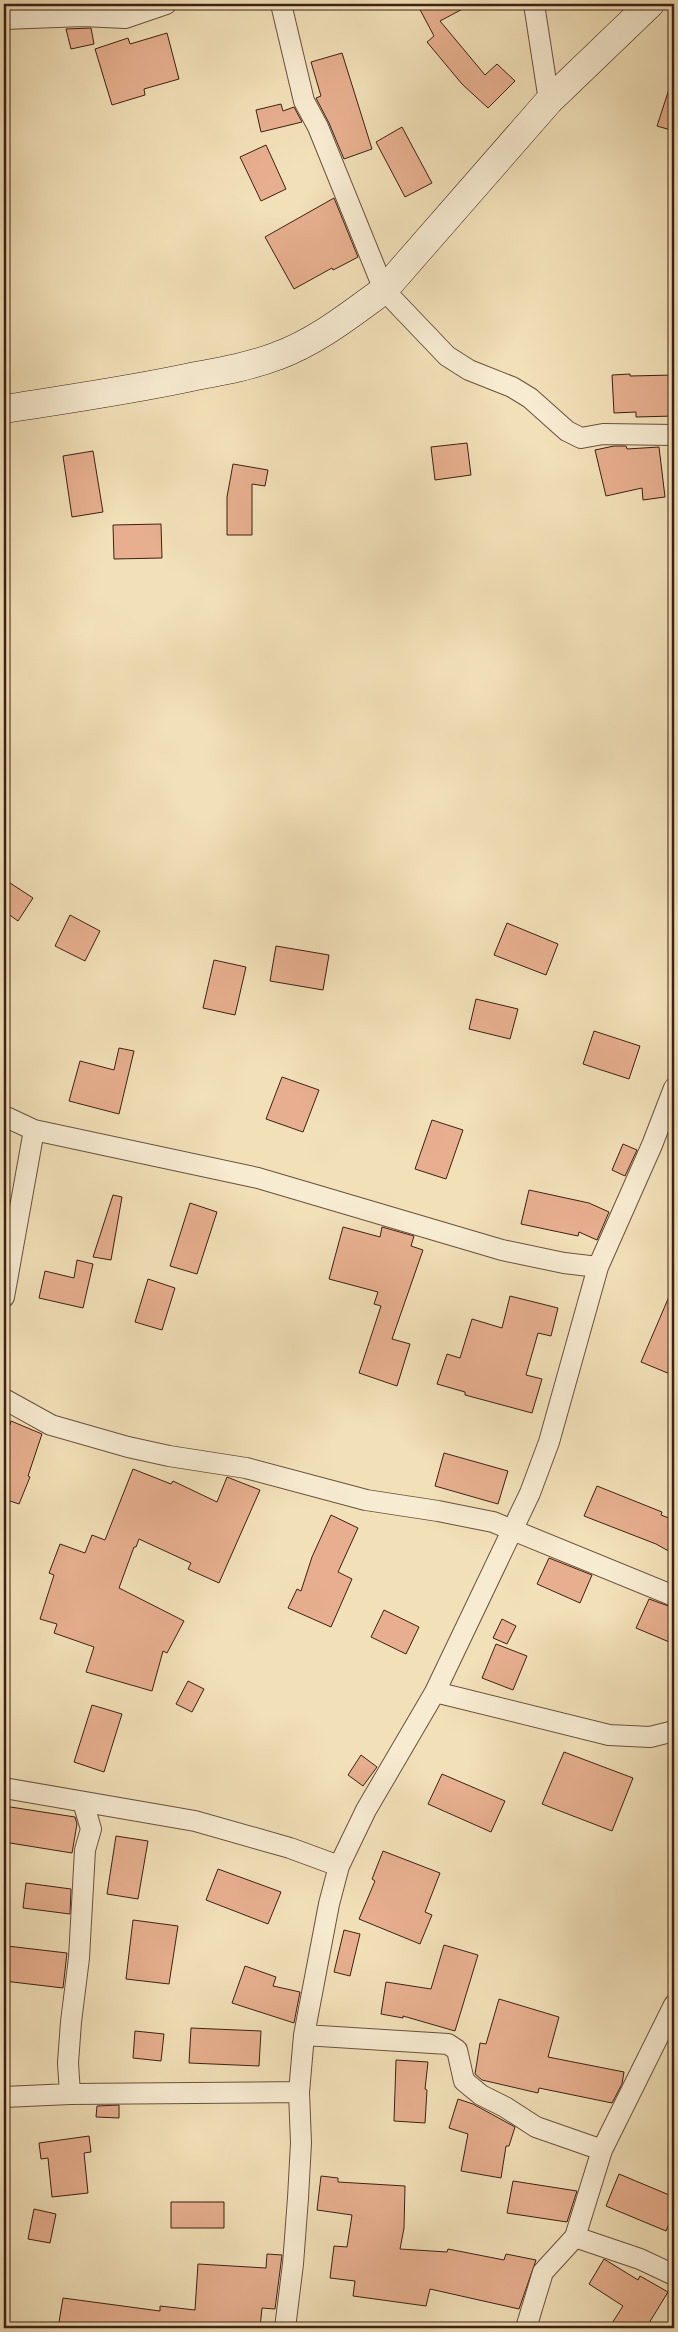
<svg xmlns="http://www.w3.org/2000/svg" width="678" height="2332" font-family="'IM FELL English',serif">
  <rect width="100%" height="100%" fill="#f2e0b8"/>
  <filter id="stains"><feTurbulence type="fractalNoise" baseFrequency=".004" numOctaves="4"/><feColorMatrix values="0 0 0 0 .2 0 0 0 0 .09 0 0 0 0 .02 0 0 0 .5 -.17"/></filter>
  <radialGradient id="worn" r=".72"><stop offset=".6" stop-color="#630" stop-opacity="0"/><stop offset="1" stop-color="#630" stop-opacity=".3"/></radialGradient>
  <path fill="#e7af8f" stroke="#3c2114" d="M 417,4 L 472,4 L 440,21 L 485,75 L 497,64 L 515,81 L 488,108 L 462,84 L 427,42 L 434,36 Z
    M 91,28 L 94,44 L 71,49 L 66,29 Z
    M 167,33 L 179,79 L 144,89 L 145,95 L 112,105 L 95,49 L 128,38 L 130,44 Z
    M 342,53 L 372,149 L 344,159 L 329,123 L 316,98 L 321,96 L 311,62 Z
    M 671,83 L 674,83 L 674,131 L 657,126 Z
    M 281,104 L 283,111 L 294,107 L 302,122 L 261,132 L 256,110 Z
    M 402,127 L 432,183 L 405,197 L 376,142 Z
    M 266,145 L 286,189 L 261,201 L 240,157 Z
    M 334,198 L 358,257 L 341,266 L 333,270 L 332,268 L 294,289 L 265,237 Z
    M 630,374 L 630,376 L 674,375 L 674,416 L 636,417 L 636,412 L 614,413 L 612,375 Z
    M 467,443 L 471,475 L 435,480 L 431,447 Z
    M 614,446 L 626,446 L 627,449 L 659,447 L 665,497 L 643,500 L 642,488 L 606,496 L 595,450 Z
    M 93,451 L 103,512 L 72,517 L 63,456 Z
    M 233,464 L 268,470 L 265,486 L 252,484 L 252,535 L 227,535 L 227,497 Z
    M 161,524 L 162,558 L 114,559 L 113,525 Z
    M 4,879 L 33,898 L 18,921 L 4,911 Z
    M 70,915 L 100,931 L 85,961 L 55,946 Z
    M 507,923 L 558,944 L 546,975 L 494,955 Z
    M 276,946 L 329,955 L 323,990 L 270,981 Z
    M 214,960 L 246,967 L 235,1015 L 203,1008 Z
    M 476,999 L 518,1009 L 510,1039 L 469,1029 Z
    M 594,1031 L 640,1046 L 629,1079 L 583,1064 Z
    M 119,1048 L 134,1051 L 119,1114 L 69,1101 L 80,1061 L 114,1070 Z
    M 282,1077 L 319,1090 L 303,1132 L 266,1119 Z
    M 432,1120 L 463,1130 L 446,1179 L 415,1169 Z
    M 623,1144 L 637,1150 L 625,1176 L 612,1170 Z
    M 529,1190 L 589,1203 L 609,1212 L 597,1240 L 579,1232 L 578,1236 L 521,1224 Z
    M 113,1195 L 122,1197 L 111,1260 L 93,1257 Z
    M 190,1203 L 217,1212 L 197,1274 L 170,1266 Z
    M 343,1227 L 380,1237 L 382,1227 L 414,1236 L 411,1246 L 423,1250 L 392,1339 L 410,1344 L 397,1386 L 359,1373 L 381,1306 L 374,1304 L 378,1292 L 329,1279 Z
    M 77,1260 L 93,1264 L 83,1308 L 39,1298 L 45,1271 L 74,1278 Z
    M 148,1279 L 175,1288 L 162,1330 L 135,1322 Z
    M 674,1285 L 674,1364 L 670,1374 L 641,1362 Z
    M 510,1296 L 558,1308 L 551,1336 L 538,1333 L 526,1375 L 542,1379 L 532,1413 L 465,1395 L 465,1392 L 437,1384 L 447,1354 L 460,1358 L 472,1319 L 502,1328 Z
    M 11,1421 L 42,1434 L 28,1476 L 30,1477 L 19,1504 L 4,1499 L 4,1443 Z
    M 444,1453 L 508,1471 L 498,1504 L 435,1486 Z
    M 133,1469 L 171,1484 L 173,1481 L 217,1502 L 227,1477 L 260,1490 L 219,1583 L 188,1569 L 191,1563 L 139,1539 L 136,1547 L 134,1547 L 119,1588 L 184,1621 L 167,1653 L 163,1651 L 152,1691 L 86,1672 L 94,1647 L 54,1633 L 57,1624 L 40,1619 L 54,1575 L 49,1573 L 60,1544 L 85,1553 L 92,1535 L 105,1540 Z
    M 597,1486 L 662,1512 L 661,1515 L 674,1520 L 674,1554 L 656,1544 L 584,1516 Z
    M 331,1515 L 358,1528 L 338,1572 L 352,1579 L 331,1627 L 288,1608 L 297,1589 L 301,1591 L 312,1557 Z
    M 549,1558 L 592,1575 L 580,1603 L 537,1584 Z
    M 649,1599 L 674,1608 L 674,1644 L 636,1628 Z
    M 384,1610 L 419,1627 L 406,1654 L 371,1637 Z
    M 502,1619 L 516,1626 L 507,1644 L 493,1638 Z
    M 496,1644 L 527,1656 L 513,1690 L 482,1678 Z
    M 188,1681 L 204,1689 L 192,1712 L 176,1704 Z
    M 92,1705 L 122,1714 L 104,1772 L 74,1762 Z
    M 564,1752 L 633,1778 L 612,1831 L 542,1804 Z
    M 361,1755 L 377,1767 L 363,1786 L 348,1775 Z
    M 442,1774 L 505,1801 L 491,1832 L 428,1804 Z
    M 4,1806 L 75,1817 L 77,1824 L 72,1853 L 4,1842 Z
    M 116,1836 L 148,1841 L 138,1899 L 107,1894 Z
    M 383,1851 L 440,1873 L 425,1912 L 432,1915 L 420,1944 L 359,1919 L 375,1881 L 372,1879 Z
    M 218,1869 L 281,1892 L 268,1924 L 206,1900 Z
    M 26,1883 L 71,1889 L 70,1914 L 23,1908 Z
    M 133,1920 L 178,1926 L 169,1984 L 126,1979 Z
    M 344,1930 L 360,1934 L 350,1976 L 334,1972 Z
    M 444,1945 L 478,1955 L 455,2031 L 403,2016 L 403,2018 L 381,2014 L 386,1982 L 431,1989 Z
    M 7,1946 L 67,1953 L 63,1988 L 4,1981 Z
    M 245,1966 L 276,1977 L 273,1986 L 300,1992 L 294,2023 L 232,2003 Z
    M 499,1999 L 559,2017 L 548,2057 L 624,2072 L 622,2084 L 612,2103 L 539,2088 L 538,2093 L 482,2080 L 475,2074 L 480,2043 L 486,2044 Z
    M 191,2028 L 261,2031 L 259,2066 L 189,2063 Z
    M 135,2031 L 164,2034 L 161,2061 L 133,2058 Z
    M 396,2060 L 428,2062 L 425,2089 L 427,2090 L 425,2123 L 394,2121 Z
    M 458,2099 L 473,2104 L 515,2127 L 509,2146 L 506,2146 L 501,2178 L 461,2171 L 468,2134 L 449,2128 Z
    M 119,2105 L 119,2118 L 96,2117 L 97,2106 Z
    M 89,2136 L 91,2152 L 84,2153 L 88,2193 L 52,2197 L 48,2158 L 41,2159 L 39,2143 Z
    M 619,2174 L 674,2197 L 674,2212 L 666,2231 L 606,2206 Z
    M 321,2176 L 338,2178 L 338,2182 L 405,2186 L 404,2228 L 400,2249 L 447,2252 L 448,2249 L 504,2260 L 506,2254 L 536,2260 L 519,2309 L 430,2289 L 426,2306 L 353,2296 L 355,2281 L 330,2278 L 334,2246 L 347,2247 L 352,2215 L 317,2210 Z
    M 513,2181 L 577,2191 L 567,2222 L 507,2213 Z
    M 171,2202 L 224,2202 L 224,2228 L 171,2228 Z
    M 34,2209 L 56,2214 L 50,2243 L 28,2239 Z
    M 267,2254 L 282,2255 L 281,2263 L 275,2309 L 262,2308 L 260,2328 L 58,2328 L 63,2298 L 160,2311 L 160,2306 L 195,2310 L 198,2264 L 266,2268 Z
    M 604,2259 L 638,2280 L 640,2276 L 668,2292 L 646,2328 L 609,2328 L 623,2306 L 589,2284 Z"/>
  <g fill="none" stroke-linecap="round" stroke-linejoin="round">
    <g stroke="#6a513d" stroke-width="22">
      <path id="street" d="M 281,4 L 304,101 L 318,127 L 384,290 L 447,356 L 469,370 L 512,387 L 530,398 L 567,431 L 581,438 L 603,434 L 674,435
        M 534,4 L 549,101
        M 4,19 L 83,16 L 125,18 L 166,4
        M 4,1116 L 34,1130 L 258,1178 L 502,1250 L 564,1263 L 598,1267
        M 4,1297 L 34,1130
        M 4,1399 L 51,1425 L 128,1447 L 169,1456 L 246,1468 L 366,1500 L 438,1511 L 493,1522 L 674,1596
        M 435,1692 L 609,1735 L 650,1737 L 674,1731
        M 4,1788 L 195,1821 L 290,1848 L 339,1866
        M 304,2035 L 448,2044 L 457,2050 L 464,2081 L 481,2095 L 505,2107 L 536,2127 L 602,2150
        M 70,2094 L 68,2063 L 71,2022 L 79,1958 L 85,1850 L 91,1829 L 83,1802
        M 4,2097 L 70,2094 L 299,2092
        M 575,2237 L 640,2259 L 674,2275
        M 285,2328 L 293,2264 L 298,2198 L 301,2143 L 299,2092 L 304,2035 L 329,1904 L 339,1866 L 366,1810 L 435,1692 L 530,1493 L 549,1442 L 598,1267 L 652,1145 L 674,1088
        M 526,2328 L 543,2272 L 575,2237 L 602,2150 L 674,2005"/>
    </g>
    <g stroke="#3c2114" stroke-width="29">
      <path id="secondary" d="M 4,409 C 68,399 132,390 196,376 C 223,371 251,366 277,356 C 316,342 351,314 384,290 L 549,101 L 650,4"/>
    </g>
    <use href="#street" stroke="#f7ebd1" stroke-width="20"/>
    <use href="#secondary" stroke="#f7ebd1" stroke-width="28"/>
  </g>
  <rect width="678" height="2332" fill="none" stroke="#f2e0b8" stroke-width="20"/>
  <rect x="5" y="5" width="668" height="2322" fill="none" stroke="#3c2114" stroke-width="2.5"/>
  <rect x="10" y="10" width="658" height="2312" fill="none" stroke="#3c2114"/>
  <rect width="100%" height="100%" filter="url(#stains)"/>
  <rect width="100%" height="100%" fill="url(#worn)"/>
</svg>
